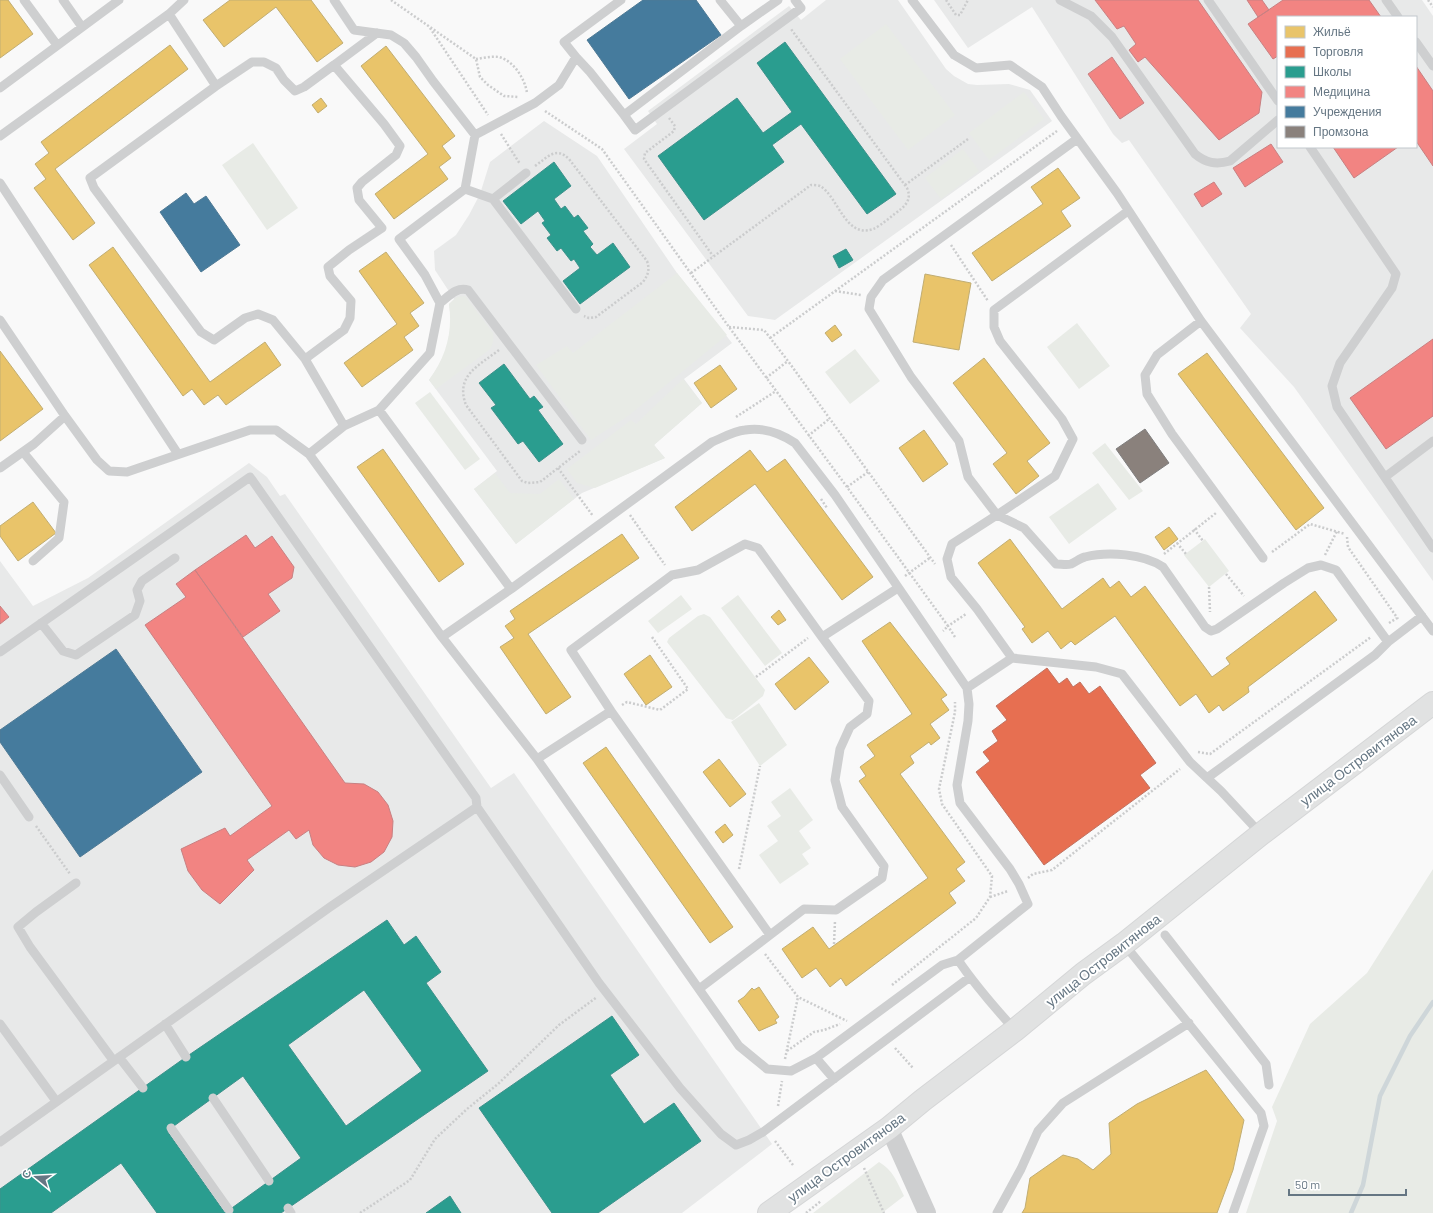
<svg xmlns="http://www.w3.org/2000/svg" width="1433" height="1213" font-family="Barlow,sans-serif">
  <rect width="100%" height="100%" fill="#f9f9f9"/>
  <path fill="#e8e9e9" fill-rule="evenodd" d="M 826,0 L 898,0 L 946,69 L 954,76 L 968,84 L 977,85 L 1009,84 L 1030,90 L 1052,121 L 775,320 L 748,316 L 624,149 L 657,124 L 648,111 L 789,6 L 801,20 Z
    M 934,0 L 1422,0 L 1433,16 L 1433,581 L 1294,387 L 1240,328 L 1251,314 L 1129,140 L 1122,143 L 1113,134 L 1032,7 L 968,48 ZM 1278,17 L 1416,17 L 1416,147 L 1278,147 Z
    M 544,121 L 597,156 L 677,273 L 732,343 L 684,379 L 702,403 L 654,445 L 665,458 L 582,493 L 516,544 L 474,489 L 497,471 L 429,380 L 440,364 L 446,351 L 450,331 L 451,320 L 449,304 L 454,299 L 435,270 L 434,251 L 456,235 L 469,215 L 480,194 L 490,162 Z
    M 249,463 L 267,477 L 280,496 L 285,494 L 491,788 L 514,773 L 772,1144 L 682,1213 L 0,1213 L 0,561 L 33,606 L 88,578 Z"/>
  <path fill="#e8ebe6" d="M 886,24 L 955,115 L 908,150 L 840,59 Z
    M 1024,92 L 1044,119 L 989,160 L 969,133 Z
    M 253,143 L 298,208 L 267,230 L 222,165 Z
    M 963,149 L 979,171 L 941,199 L 925,178 Z
    M 677,273 L 727,335 L 628,416 L 591,440 L 536,365 L 567,346 L 573,353 Z
    M 465,296 L 493,333 C 494,340 493,345 489,350 L 436,389 L 429,380 C 446,357 453,332 449,304 L 457,297 Z
    M 1077,323 L 1110,366 L 1079,389 L 1047,347 Z
    M 855,349 L 880,381 L 850,404 L 825,372 Z
    M 683,379 L 702,403 L 654,445 L 665,458 L 595,488 L 577,483 L 567,469 L 631,420 L 636,424 Z
    M 430,392 L 480,459 L 465,470 L 415,403 Z
    M 1105,443 L 1143,491 L 1129,500 L 1092,453 Z
    M 495,473 L 510,493 L 540,494 L 559,479 L 574,499 L 516,544 L 474,489 Z
    M 1098,483 L 1117,509 L 1069,544 L 1049,517 Z
    M 1205,539 L 1229,571 L 1209,587 L 1184,555 Z
    M 681,595 L 692,609 L 658,633 L 648,621 Z
    M 738,595 L 782,653 L 765,666 L 721,608 Z
    M 704,614 L 710,617 L 765,690 L 763,696 L 733,720 L 726,718 L 667,642 L 669,638 L 698,616 Z
    M 759,703 L 787,745 L 760,766 L 731,722 Z
    M 790,788 L 813,820 L 799,831 L 811,848 L 802,854 L 809,864 L 780,884 L 759,855 L 778,841 L 767,826 L 781,816 L 771,802 Z
    M 1433,869 L 1433,1213 L 1246,1213 L 1277,1121 L 1272,1107 L 1310,1024 L 1367,973 Z
    M 879,1162 C 893,1170 897,1182 904,1196 L 882,1213 L 813,1213 Z"/>
  <path fill="#e9c46a" stroke="#c1ad72" d="M 0,0 L 8,0 L 33,34 L 0,58 Z
    M 230,0 L 311,0 L 343,43 L 317,62 L 276,7 L 224,47 L 203,20 Z
    M 170,45 L 188,69 L 55,169 L 95,223 L 73,240 L 34,188 L 46,179 L 35,164 L 49,153 L 41,142 Z
    M 386,46 L 455,136 L 442,146 L 451,158 L 439,167 L 448,179 L 394,219 L 375,194 L 428,154 L 361,66 Z
    M 321,98 L 327,106 L 318,113 L 312,105 Z
    M 1058,168 L 1080,198 L 1061,211 L 1071,226 L 992,281 L 972,253 L 1043,204 L 1031,187 Z
    M 113,247 L 210,382 L 265,342 L 281,365 L 226,405 L 218,395 L 204,405 L 192,389 L 183,396 L 89,265 Z
    M 386,252 L 424,303 L 410,313 L 419,326 L 404,337 L 413,350 L 362,387 L 344,363 L 397,324 L 359,271 Z
    M 925,274 L 971,283 L 959,350 L 913,342 Z
    M 835,325 L 842,335 L 832,342 L 825,333 Z
    M 0,351 L 43,409 L 0,441 Z
    M 1207,353 L 1324,508 L 1296,530 L 1178,374 Z
    M 984,358 L 1050,443 L 1027,461 L 1039,476 L 1016,494 L 993,464 L 1007,453 L 953,383 Z
    M 720,365 L 737,389 L 711,408 L 694,383 Z
    M 924,430 L 948,464 L 923,482 L 899,448 Z
    M 383,449 L 464,564 L 439,582 L 357,467 Z
    M 750,450 L 767,472 L 785,459 L 873,577 L 842,600 L 755,484 L 692,531 L 675,507 Z
    M 33,502 L 56,533 L 18,561 L 0,536 L 0,526 Z
    M 1169,527 L 1178,539 L 1164,550 L 1155,537 Z
    M 622,534 L 639,558 L 528,634 L 571,697 L 546,714 L 500,647 L 514,638 L 505,626 L 515,619 L 510,611 Z
    M 1010,539 L 1062,609 L 1103,578 L 1110,588 L 1119,581 L 1131,597 L 1145,586 L 1212,677 L 1230,664 L 1226,658 L 1315,591 L 1337,620 L 1248,687 L 1249,692 L 1223,711 L 1219,705 L 1209,713 L 1196,694 L 1180,706 L 1115,616 L 1075,645 L 1071,641 L 1061,649 L 1048,631 L 1032,643 L 1022,629 L 1025,627 L 978,563 Z
    M 779,610 L 786,620 L 778,625 L 771,617 Z
    M 890,622 L 947,695 L 941,699 L 949,710 L 930,724 L 940,738 L 931,745 L 929,742 L 910,756 L 914,763 L 900,774 L 965,862 L 956,869 L 965,881 L 949,893 L 956,903 L 846,986 L 841,978 L 830,987 L 816,968 L 802,978 L 782,949 L 813,927 L 829,949 L 928,878 L 859,781 L 866,776 L 860,767 L 875,756 L 867,745 L 912,714 L 862,641 Z
    M 650,655 L 672,687 L 646,705 L 624,674 Z
    M 809,657 L 829,682 L 795,710 L 775,684 Z
    M 606,747 L 733,927 L 710,943 L 583,763 Z
    M 719,759 L 746,794 L 730,807 L 703,772 Z
    M 725,824 L 733,835 L 723,843 L 715,832 Z
    M 759,987 L 779,1017 L 775,1020 L 777,1023 L 759,1031 L 738,1001 L 744,997 L 752,988 L 754,990 Z
    M 1206,1070 L 1244,1120 L 1233,1170 L 1217,1213 L 1022,1213 L 1025,1208 L 1030,1178 L 1063,1155 L 1078,1159 L 1093,1170 L 1111,1154 L 1109,1123 L 1137,1104 Z"/>
  <path fill="#e76f51" stroke="#c07160" d="M 1047,668 L 1059,684 L 1067,678 L 1073,687 L 1080,682 L 1089,694 L 1100,686 L 1156,763 L 1140,775 L 1150,788 L 1044,865 L 976,772 L 990,761 L 983,752 L 998,741 L 992,731 L 1007,720 L 996,706 Z"/>
  <path fill="#2a9d8f" stroke="#3c918b" fill-rule="evenodd" d="M 785,42 L 896,194 L 867,214 L 801,124 L 772,145 L 784,162 L 704,220 L 658,156 L 737,98 L 763,133 L 792,112 L 757,63 Z
    M 554,162 L 571,186 L 554,199 L 561,209 L 565,206 L 574,218 L 578,215 L 588,228 L 583,231 L 593,244 L 590,247 L 597,255 L 613,243 L 630,267 L 580,304 L 563,281 L 580,268 L 574,259 L 571,261 L 561,248 L 557,251 L 547,238 L 551,235 L 542,223 L 545,221 L 538,211 L 521,224 L 503,201 Z
    M 846,249 L 853,260 L 839,268 L 833,256 Z
    M 504,364 L 530,399 L 534,396 L 543,407 L 538,410 L 563,444 L 539,462 L 523,441 L 518,444 L 491,408 L 496,405 L 479,383 Z
    M 387,920 L 404,945 L 416,936 L 441,972 L 426,983 L 488,1071 L 281,1213 L 157,1213 L 121,1163 L 51,1213 L 0,1213 L 0,1189 L 186,1057 ZM 364,990 L 422,1071 L 346,1126 L 288,1045 ZM 243,1076 L 301,1158 L 225,1213 L 167,1131 Z
    M 612,1016 L 639,1055 L 610,1075 L 644,1124 L 674,1103 L 701,1141 L 598,1213 L 552,1213 L 479,1108 Z
    M 450,1196 L 461,1213 L 426,1213 Z"/>
  <path fill="#f28482" stroke="#c88082" d="M 1095,0 L 1198,0 L 1262,92 L 1259,113 L 1219,140 L 1145,57 L 1138,62 L 1129,50 L 1136,44 L 1124,26 L 1117,29 Z
    M 1247,0 L 1262,0 L 1269,10 L 1258,17 Z
    M 1283,0 L 1369,0 L 1381,17 L 1278,17 L 1278,56 L 1273,59 L 1248,24 Z
    M 1112,57 L 1144,103 L 1120,119 L 1088,74 Z
    M 1416,66 L 1433,91 L 1433,166 L 1416,141 Z
    M 1271,144 L 1283,162 L 1245,187 L 1233,168 Z
    M 1333,147 L 1398,147 L 1354,178 Z
    M 1214,182 L 1222,194 L 1202,207 L 1194,194 Z
    M 1433,339 L 1433,416 L 1386,449 L 1350,398 Z
    M 246,535 L 255,548 L 272,536 L 294,567 L 292,578 L 268,594 L 280,611 L 243,637 L 195,570 Z
    M 195,570 L 345,783 L 364,784 L 378,792 L 388,805 L 393,821 L 392,837 L 384,852 L 371,862 L 355,867 L 338,865 L 324,858 L 313,845 L 309,830 L 296,839 L 289,830 L 247,860 L 254,870 L 220,904 L 202,890 L 188,871 L 181,849 L 225,828 L 230,836 L 272,806 L 145,625 L 186,597 L 176,584 Z
    M 0,606 L 9,617 L 0,624 Z"/>
  <path fill="#457b9d" stroke="#4f7a95" d="M 643,0 L 696,0 L 721,35 L 629,99 L 587,40 Z
    M 186,193 L 194,204 L 206,196 L 240,245 L 201,272 L 160,212 Z
    M 116,649 L 202,772 L 80,857 L 0,742 L 0,730 Z"/>
  <path fill="#8a817c" stroke="#7f7e7e" d="M 1145,429 L 1169,463 L 1140,483 L 1116,449 Z"/>
  <g fill="none" stroke-linecap="round" stroke-linejoin="round">
    <path stroke="#ced6d9" stroke-width="4.5" d="M 1351,1213 L 1363,1185 L 1380,1096 L 1410,1036 L 1433,1002"/>
    <g stroke="#d5d6d7" stroke-width="24">
      <path id="secondary" d="M 769,1213 L 889,1128 L 923,1100 L 1015,1030 L 1083,974 L 1124,944 L 1261,834 L 1433,703"/>
    </g>
    <path stroke="#cbcccd" stroke-width="2.5" stroke-dasharray="2 2" stroke-linecap="butt" d="M 391,0 L 476,59 L 480,77 L 488,85 L 504,96 L 519,97
      M 946,0 L 956,15 L 960,15 L 968,0
      M 1428,0 L 1433,7
      M 430,28 L 488,115
      M 476,59 C 483,58 491,56 499,57 C 514,61 525,79 527,93
      M 545,111 L 602,149 L 729,327 L 847,487 L 948,626 L 943,631
      M 669,118 L 675,126 L 674,131 L 645,153 L 644,159 L 713,256
      M 501,134 L 520,164
      M 535,166 C 548,157 556,146 569,159 L 647,261 C 650,270 648,275 643,282 L 596,317 L 589,318 L 584,316
      M 905,185 L 968,139
      M 951,245 L 988,301
      M 691,273 L 811,185 C 813,185 817,185 820,186 C 838,196 845,239 873,229 C 881,226 894,214 901,209 C 908,203 911,197 907,188 L 791,29
      M 835,291 L 861,295
      M 729,327 L 764,330 L 788,361 L 935,564
      M 770,338 L 1057,131
      M 499,350 C 478,366 455,376 466,405 L 522,481 L 528,483 L 540,482 L 580,451
      M 766,378 L 788,361
      M 736,417 L 776,391
      M 808,436 L 829,419
      M 558,468 L 593,516
      M 847,487 L 868,472
      M 821,499 L 827,508
      M 630,515 L 665,565
      M 1194,529 L 1203,541
      M 1347,537 L 1348,547 L 1398,619
      M 1177,543 L 1186,554
      M 1272,552 L 1310,524 L 1345,534
      M 1164,554 L 1216,513
      M 1325,555 L 1337,531
      M 1226,574 L 1244,596
      M 905,576 L 931,557
      M 1209,587 L 1210,612
      M 1389,623 L 1397,618
      M 955,637 L 948,626 L 966,614
      M 756,677 L 808,638
      M 622,705 L 627,702 L 660,710 L 688,689 L 652,637
      M 1198,752 L 1210,754 L 1371,637
      M 36,826 L 70,874
      M 739,869 L 760,766
      M 1028,878 L 1033,874 L 1052,870 L 1180,769
      M 990,897 L 1008,891
      M 834,944 L 835,921
      M 765,954 L 798,997 L 847,1021
      M 892,985 L 976,918 L 990,897 L 992,876 L 942,804 L 939,789 L 955,712 L 955,702
      M 895,1048 L 913,1068
      M 787,1051 L 814,1032 L 824,1030 L 840,1024
      M 785,1059 L 798,997
      M 778,1106 L 782,1081
      M 775,1141 L 793,1165
      M 864,1168 L 884,1213
      M 360,1213 L 410,1180 L 435,1139 L 467,1109 L 498,1084 L 559,1025 L 597,997
      M 806,1213 L 821,1201"/>
    <path stroke="#cecfd0" stroke-width="9" d="M 24,0 L 57,45
      M 63,0 L 82,27
      M 334,0 L 354,30 L 391,35 L 404,43 L 416,57 L 433,81 L 475,135 L 535,103 L 559,85 L 576,57
      M 621,0 L 564,42 L 576,57 L 590,72 L 624,115 L 741,26 L 720,0
      M 912,0 L 954,55 L 976,68 L 1010,65 L 1042,87 L 1061,116 L 1117,193 L 1201,321 L 1433,631
      M 1060,0 L 1091,16 L 1112,37 L 1195,154 C 1206,163 1216,165 1230,161 L 1278,120
      M 1208,0 L 1278,101
      M 1386,0 L 1398,17
      M 169,14 L 216,86 L 90,178 L 94,188 L 201,332 L 214,340 L 245,318 L 258,314 L 273,320 L 305,359 L 344,426
      M 741,26 L 778,0
      M 1416,42 L 1433,66
      M 334,65 L 377,33
      M 216,86 L 252,62 L 264,62 L 276,68 L 284,80 L 295,91 L 304,87 L 334,65 L 384,124 L 400,146 L 396,155 L 362,182 L 357,188 L 359,200 L 382,228 L 349,250 L 328,267 L 330,276 L 351,301 L 350,318 L 344,330 L 305,359
      M 0,88 L 119,0
      M 624,115 L 635,130 L 801,8 L 795,0
      M 0,136 L 169,14 L 184,0
      M 1077,139 L 883,280 L 871,297 L 869,309 L 911,377 L 959,441 L 968,477 L 997,515 L 1055,476 L 1073,439 L 1062,419 L 1000,341 L 994,327 L 994,310 L 1128,211
      M 1310,147 L 1396,274 L 1392,288 L 1340,363 L 1332,386 L 1337,407 L 1433,548
      M 526,173 L 493,199 L 576,309
      M 0,183 L 178,454
      M 465,189 L 493,199
      M 440,303 C 448,297 457,286 468,290 L 582,440
      M 0,320 L 65,416 L 97,460 L 109,471 L 127,472 L 250,430 L 276,430 L 309,454 L 442,637 L 537,759 L 739,1046 L 767,1069 L 791,1071 L 816,1058 L 942,965 L 958,960 L 1028,904 L 1019,884 L 1010,869 L 960,803 L 957,785 L 968,721 L 969,704 L 967,688 L 835,495 L 795,443 C 780,433 763,427 745,430 C 734,431 722,438 712,442 L 511,589 L 442,637
      M 1201,321 L 1157,355 L 1145,375 L 1147,394 L 1172,434 L 1263,558
      M 379,410 L 511,589
      M 23,452 L 64,502 L 59,538 L 33,561
      M 309,454 L 344,426 L 379,410 L 430,353 L 440,303 L 425,275 L 399,239 L 465,189 L 475,135
      M 0,468 L 34,444 L 65,416
      M 1385,477 L 1433,441
      M 41,623 L 63,651 L 76,655 L 135,615 L 140,601 L 137,590 L 142,581 L 175,558
      M 822,637 L 869,701 L 867,714 L 850,727 L 840,749 L 835,780 L 842,807 L 884,866 L 882,878 L 836,910 L 804,909 L 770,935 L 611,711 L 571,650 L 672,575 L 698,570 L 745,544 L 758,548 L 822,637 L 898,588
      M 0,652 L 250,477 L 476,798 L 477,807 L 330,907 L 0,1142
      M 967,688 L 1012,658
      M 537,759 L 611,711
      M 0,775 L 29,817
      M 1207,778 L 1190,762 L 1122,674 L 1096,667 L 1012,658 L 977,609 L 951,577 L 947,559 L 952,544 L 997,515 L 1024,528 L 1056,564 C 1061,564 1067,565 1071,564 C 1076,562 1080,558 1085,557 C 1108,551 1144,554 1163,567 L 1205,627 L 1211,631 L 1217,629 L 1284,583 L 1308,568 L 1321,565 L 1336,570 L 1388,642
      M 477,807 L 599,983 L 680,1088 L 721,1134 L 736,1145 L 749,1140 L 763,1132 L 970,977
      M 1261,834 L 1221,791 L 1207,778 L 1375,655 L 1388,642 L 1422,616
      M 76,883 L 36,912 L 18,927 L 30,947 L 113,1060
      M 1165,935 L 1266,1064 L 1269,1085
      M 1124,944 L 1261,1113 L 1264,1126 L 1233,1213
      M 958,960 C 975,985 995,1008 1015,1030
      M 699,989 L 770,935
      M 0,1024 L 56,1101
      M 165,1024 L 186,1057
      M 119,1057 L 143,1088
      M 816,1058 L 834,1079
      M 213,1098 L 269,1181
      M 171,1128 L 229,1210
      M 288,1208 L 291,1213
      M 997,1213 L 1021,1169 L 1038,1131 L 1063,1103 L 1189,1023"/>
    <path stroke="#cecfd0" stroke-width="18" d="M 889,1128 L 927,1213"/>
    <use href="#secondary" stroke="#e1e2e2" stroke-width="22"/>
  </g>
  <g text-anchor="middle" dominant-baseline="central" stroke-width="4" stroke-linejoin="round" paint-order="stroke">
    <g font-size="14" fill="#657683" stroke="#fff">
      <text transform="translate(1358 760) rotate(-37)">улица Островитянова</text>
      <text transform="translate(1103 960) rotate(-38)">улица Островитянова</text>
      <text transform="translate(846 1157) rotate(-36)">улица Островитянова</text>
    </g>
  </g>
  <rect x="1277" y="16" width="140" height="132" fill="#ffffff" stroke="#c1c8cd"/>
  <rect x="1285" y="26" width="20" height="12" fill="#e9c46a" stroke="#c1c8cd"/>
  <text x="1313" y="36" font-size="12" fill="#657683">Жильё</text>
  <rect x="1285" y="46" width="20" height="12" fill="#e76f51" stroke="#c1c8cd"/>
  <text x="1313" y="56" font-size="12" fill="#657683">Торговля</text>
  <rect x="1285" y="66" width="20" height="12" fill="#2a9d8f" stroke="#c1c8cd"/>
  <text x="1313" y="76" font-size="12" fill="#657683">Школы</text>
  <rect x="1285" y="86" width="20" height="12" fill="#f28482" stroke="#c1c8cd"/>
  <text x="1313" y="96" font-size="12" fill="#657683">Медицина</text>
  <rect x="1285" y="106" width="20" height="12" fill="#457b9d" stroke="#c1c8cd"/>
  <text x="1313" y="116" font-size="12" fill="#657683">Учреждения</text>
  <rect x="1285" y="126" width="20" height="12" fill="#8a817c" stroke="#c1c8cd"/>
  <text x="1313" y="136" font-size="12" fill="#657683">Промзона</text>
  <g transform="translate(36 1177) rotate(288)" stroke="#ffffff" stroke-width="3" paint-order="stroke">
  <path d="M0-3L7 15L0 10L-7 15Z" fill="#657683"/>
  <text y="-6" font-size="11" font-weight="bold" text-anchor="middle" fill="#657683">С</text>
  </g>
  <path d="M1289 1189v6h117v-6" fill="none" stroke="#657683" stroke-width="2"/>
  <text x="1295" y="1189" font-size="12" fill="#657683" stroke="#ffffff" stroke-width="3" paint-order="stroke">50 m</text>
</svg>
